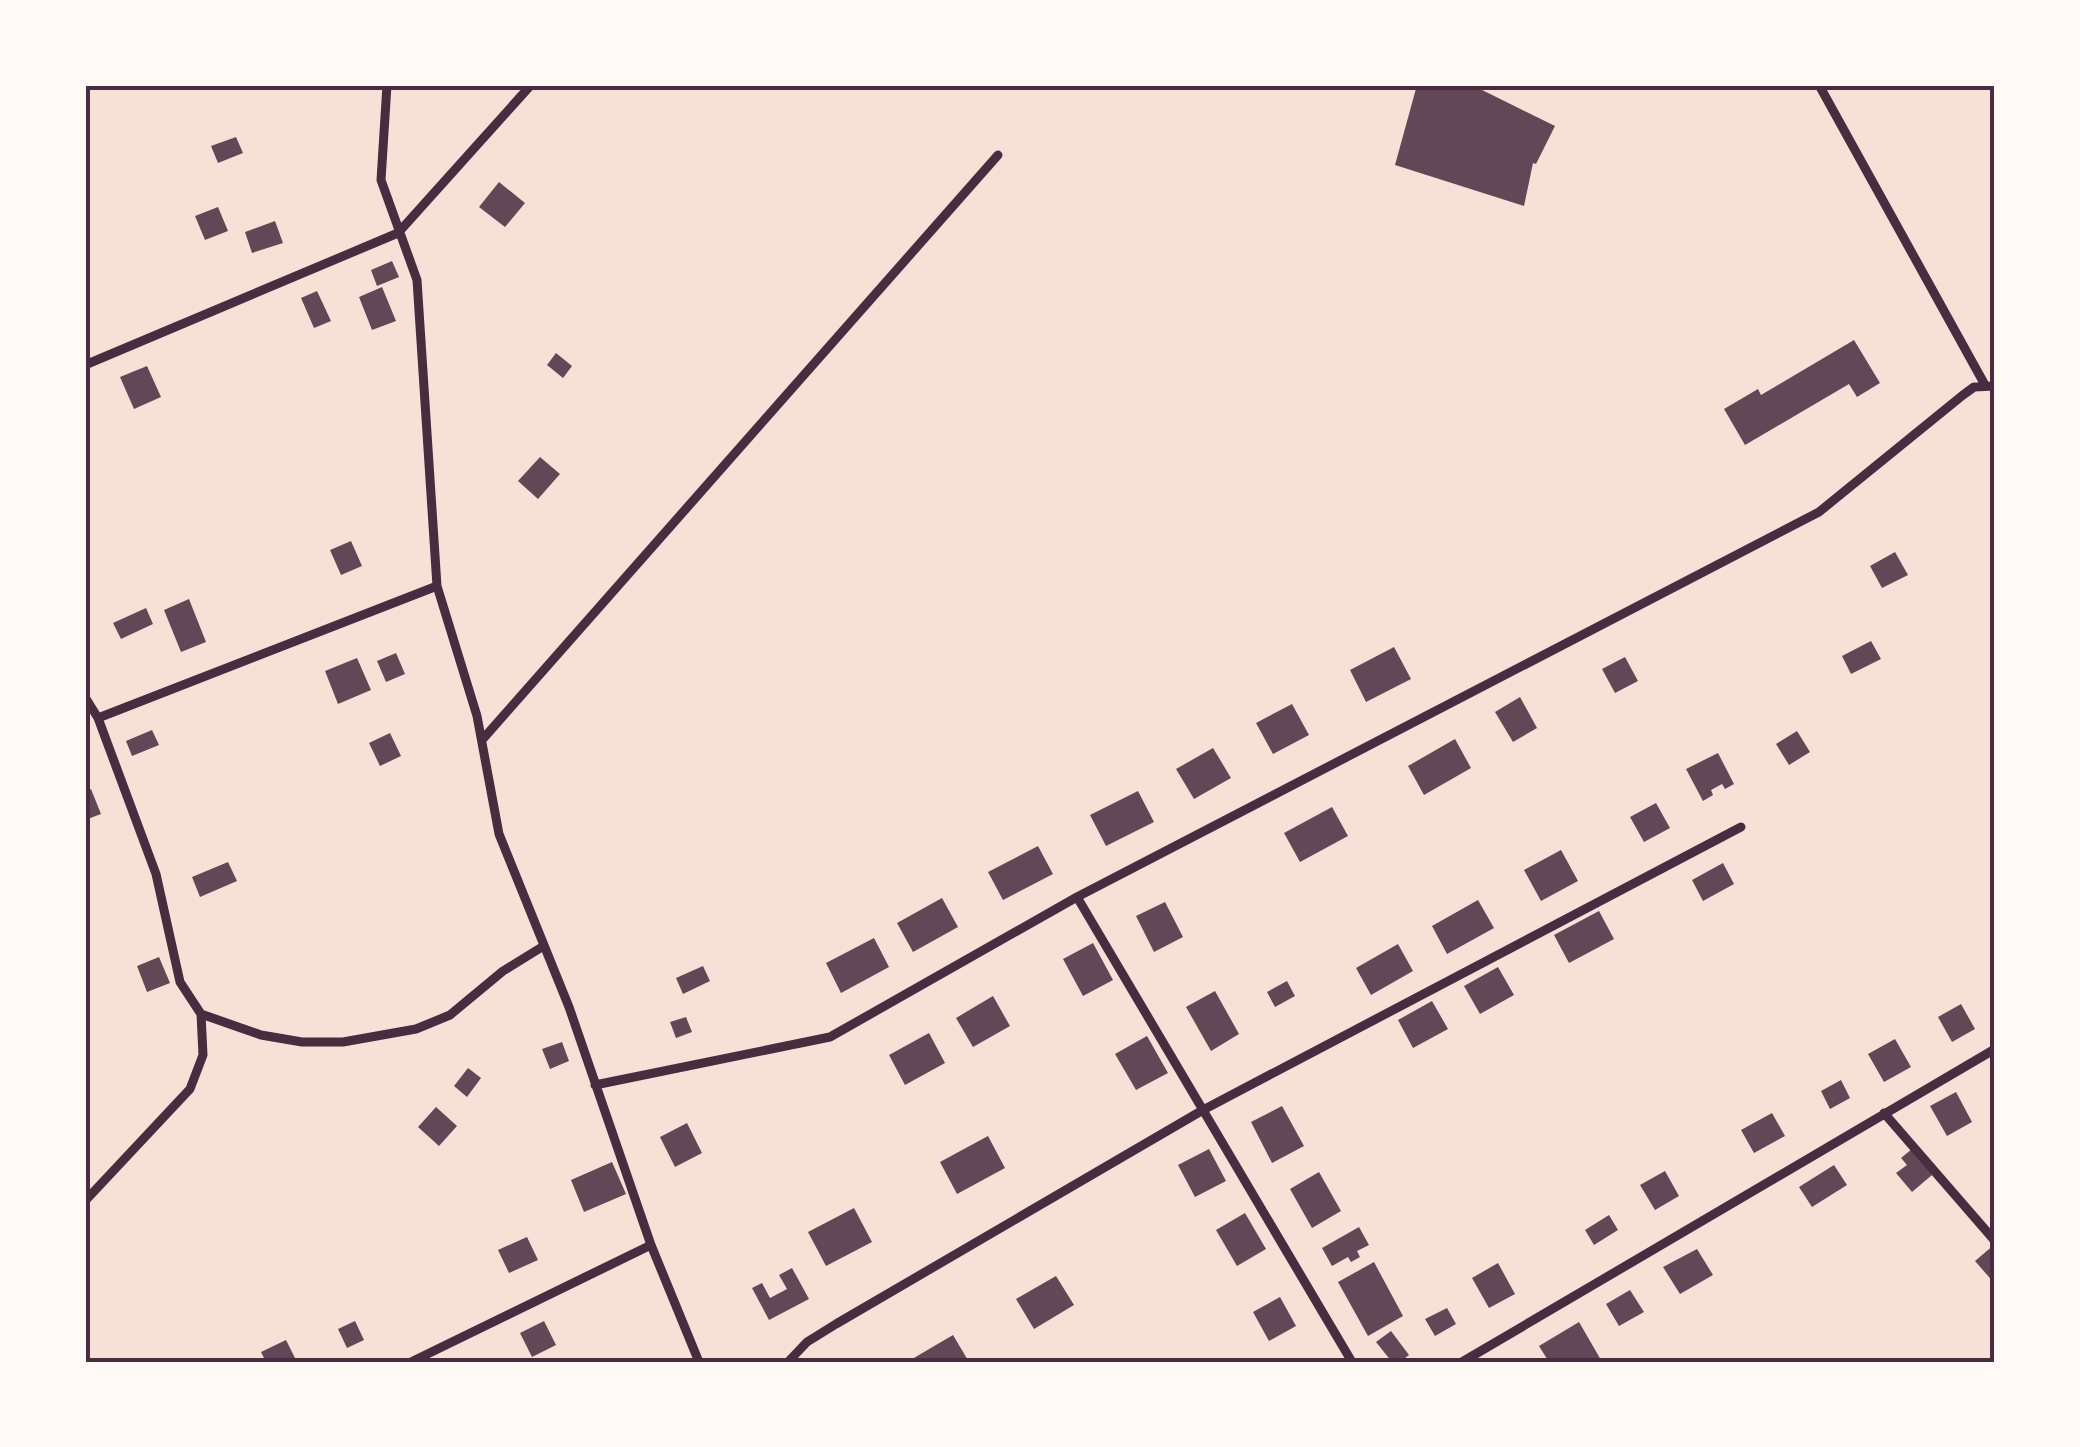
<svg xmlns="http://www.w3.org/2000/svg" width="2080" height="1447" font-family="'DM Sans',sans-serif">
  <rect width="100%" height="100%" fill="#f7e1d7"/>
  <path fill="#644757" d="M 1417,85 L 1443,90 L 1446,85 L 1472,85 L 1555,126 L 1536,164 L 1533,163 L 1524,206 L 1395,165 Z
    M 236,137 L 243,153 L 218,163 L 211,146 Z
    M 499,182 L 525,203 L 505,227 L 479,207 Z
    M 218,207 L 228,231 L 205,240 L 195,216 Z
    M 275,221 L 283,243 L 252,253 L 245,232 Z
    M 392,261 L 399,277 L 377,286 L 371,270 Z
    M 382,287 L 396,321 L 372,330 L 359,297 Z
    M 317,291 L 331,321 L 314,328 L 301,298 Z
    M 1854,340 L 1880,383 L 1857,397 L 1849,384 L 1745,445 L 1724,409 L 1758,389 L 1761,395 Z
    M 556,353 L 572,366 L 563,378 L 547,365 Z
    M 147,366 L 161,397 L 134,409 L 120,377 Z
    M 540,457 L 560,474 L 538,499 L 518,481 Z
    M 351,541 L 362,566 L 341,575 L 330,550 Z
    M 1895,552 L 1908,575 L 1882,588 L 1870,566 Z
    M 189,599 L 206,642 L 181,652 L 164,610 Z
    M 146,608 L 153,624 L 121,639 L 113,623 Z
    M 1871,641 L 1881,659 L 1851,674 L 1842,656 Z
    M 1394,647 L 1411,679 L 1366,702 L 1350,670 Z
    M 396,653 L 405,674 L 386,682 L 377,661 Z
    M 1625,657 L 1638,681 L 1615,693 L 1602,669 Z
    M 357,658 L 371,690 L 338,704 L 325,671 Z
    M 1520,697 L 1537,728 L 1513,742 L 1495,712 Z
    M 1292,704 L 1309,735 L 1273,754 L 1256,723 Z
    M 152,730 L 159,745 L 132,756 L 126,741 Z
    M 1797,731 L 1810,752 L 1789,765 L 1776,744 Z
    M 390,733 L 401,756 L 380,766 L 369,743 Z
    M 1455,739 L 1471,768 L 1424,795 L 1408,766 Z
    M 1213,748 L 1231,778 L 1194,799 L 1176,769 Z
    M 1718,753 L 1734,784 L 1725,789 L 1722,784 L 1711,790 L 1713,795 L 1703,801 L 1686,769 Z
    M 91,789 L 101,814 L 85,820 L 85,792 Z
    M 1138,791 L 1154,822 L 1106,846 L 1090,815 Z
    M 1656,803 L 1670,828 L 1644,842 L 1630,817 Z
    M 1332,807 L 1348,836 L 1300,862 L 1284,833 Z
    M 1038,846 L 1053,874 L 1003,900 L 988,872 Z
    M 1561,850 L 1578,881 L 1541,901 L 1524,870 Z
    M 228,862 L 237,881 L 200,897 L 192,877 Z
    M 1723,863 L 1734,884 L 1703,901 L 1692,880 Z
    M 942,898 L 958,927 L 913,952 L 897,923 Z
    M 1478,900 L 1494,928 L 1447,954 L 1432,926 Z
    M 1165,902 L 1183,937 L 1154,952 L 1136,916 Z
    M 1599,911 L 1614,939 L 1569,963 L 1554,935 Z
    M 874,938 L 889,967 L 841,993 L 826,963 Z
    M 1093,943 L 1113,980 L 1083,996 L 1063,959 Z
    M 1398,944 L 1413,971 L 1371,995 L 1356,968 Z
    M 159,957 L 170,983 L 147,992 L 137,966 Z
    M 703,966 L 710,981 L 683,994 L 676,978 Z
    M 1498,967 L 1514,995 L 1480,1014 L 1464,986 Z
    M 1287,981 L 1295,996 L 1275,1007 L 1267,992 Z
    M 1215,991 L 1239,1034 L 1211,1051 L 1186,1007 Z
    M 993,996 L 1010,1026 L 973,1047 L 956,1018 Z
    M 1432,1001 L 1448,1029 L 1413,1048 L 1398,1020 Z
    M 1961,1004 L 1975,1029 L 1952,1042 L 1938,1017 Z
    M 686,1017 L 692,1032 L 676,1038 L 670,1022 Z
    M 929,1033 L 945,1063 L 905,1085 L 889,1055 Z
    M 1147,1036 L 1168,1073 L 1136,1090 L 1115,1054 Z
    M 1895,1039 L 1911,1067 L 1884,1082 L 1868,1054 Z
    M 562,1042 L 569,1061 L 550,1069 L 542,1049 Z
    M 468,1068 L 481,1078 L 467,1097 L 454,1086 Z
    M 1841,1080 L 1850,1098 L 1830,1109 L 1821,1091 Z
    M 1956,1092 L 1972,1122 L 1947,1136 L 1930,1106 Z
    M 1282,1106 L 1304,1146 L 1272,1163 L 1251,1122 Z
    M 436,1107 L 457,1126 L 439,1146 L 418,1127 Z
    M 1772,1113 L 1785,1136 L 1754,1153 L 1741,1130 Z
    M 687,1123 L 702,1153 L 675,1167 L 660,1137 Z
    M 988,1136 L 1005,1168 L 957,1194 L 940,1162 Z
    M 1209,1149 L 1226,1181 L 1195,1197 L 1178,1165 Z
    M 1912,1149 L 1932,1175 L 1912,1192 L 1896,1173 L 1907,1165 L 1901,1158 Z
    M 612,1162 L 626,1194 L 584,1212 L 571,1180 Z
    M 1834,1165 L 1847,1185 L 1812,1207 L 1799,1187 Z
    M 1665,1171 L 1679,1196 L 1655,1210 L 1640,1185 Z
    M 1319,1172 L 1341,1211 L 1312,1228 L 1290,1189 Z
    M 854,1208 L 872,1242 L 826,1266 L 808,1232 Z
    M 1245,1213 L 1266,1249 L 1237,1266 L 1216,1230 Z
    M 1609,1215 L 1618,1230 L 1594,1245 L 1585,1230 Z
    M 1359,1227 L 1369,1245 L 1357,1251 L 1360,1257 L 1351,1262 L 1348,1257 L 1332,1266 L 1322,1248 Z
    M 527,1237 L 538,1260 L 509,1273 L 498,1250 Z
    M 1995,1244 L 1995,1284 L 1975,1261 Z
    M 1697,1249 L 1713,1275 L 1680,1294 L 1663,1267 Z
    M 1374,1262 L 1403,1316 L 1368,1336 L 1338,1282 Z
    M 1498,1263 L 1515,1294 L 1489,1308 L 1472,1278 Z
    M 792,1268 L 809,1299 L 769,1320 L 752,1288 L 762,1283 L 770,1298 L 787,1289 L 779,1275 Z
    M 1056,1276 L 1074,1305 L 1034,1329 L 1016,1299 Z
    M 1630,1290 L 1644,1312 L 1619,1326 L 1606,1304 Z
    M 1280,1297 L 1296,1326 L 1269,1341 L 1253,1312 Z
    M 1447,1308 L 1456,1324 L 1435,1336 L 1425,1319 Z
    M 355,1321 L 364,1340 L 347,1348 L 338,1329 Z
    M 544,1321 L 556,1345 L 532,1357 L 520,1333 Z
    M 1579,1322 L 1601,1360 L 1549,1362 L 1539,1346 Z
    M 1391,1331 L 1409,1355 L 1400,1362 L 1392,1362 L 1376,1342 Z
    M 953,1335 L 969,1362 L 907,1362 Z
    M 286,1340 L 297,1362 L 266,1362 L 261,1352 Z"/>
  <g fill="none" stroke-linecap="round" stroke-linejoin="round">
    <path stroke="#4a2c40" stroke-width="9" d="M 387,85 L 381,180 L 417,280 L 437,586
      M 1819,85 L 1985,385
      M 85,365 L 398,233 L 531,85
      M 85,697 L 98,718 L 156,874 L 180,982 L 201,1014 L 261,1035 L 302,1042 L 343,1042 L 416,1029 L 450,1015 L 503,971 L 542,947
      M 98,718 L 437,586 L 477,716 L 499,834 L 569,1007 L 651,1245 L 699,1362
      M 482,740 L 998,155
      M 1077,897 L 1352,1362
      M 595,1085 L 830,1037 L 1077,897 L 1819,512 L 1963,395 L 1974,387 L 1995,386
      M 1884,1113 L 1995,1241
      M 85,1201 L 190,1089 L 203,1055 L 201,1014
      M 411,1362 L 651,1245
      M 788,1362 L 807,1342 L 836,1324 L 1203,1110 L 1741,827
      M 1462,1362 L 1995,1049"/>
  </g>
  <rect width="2080" height="1447" fill="none" stroke="#fffaf5" stroke-width="175"/>
  <rect x="88" y="88" width="1904" height="1272" fill="none" stroke="#4a2c40" stroke-width="4"/>
</svg>
